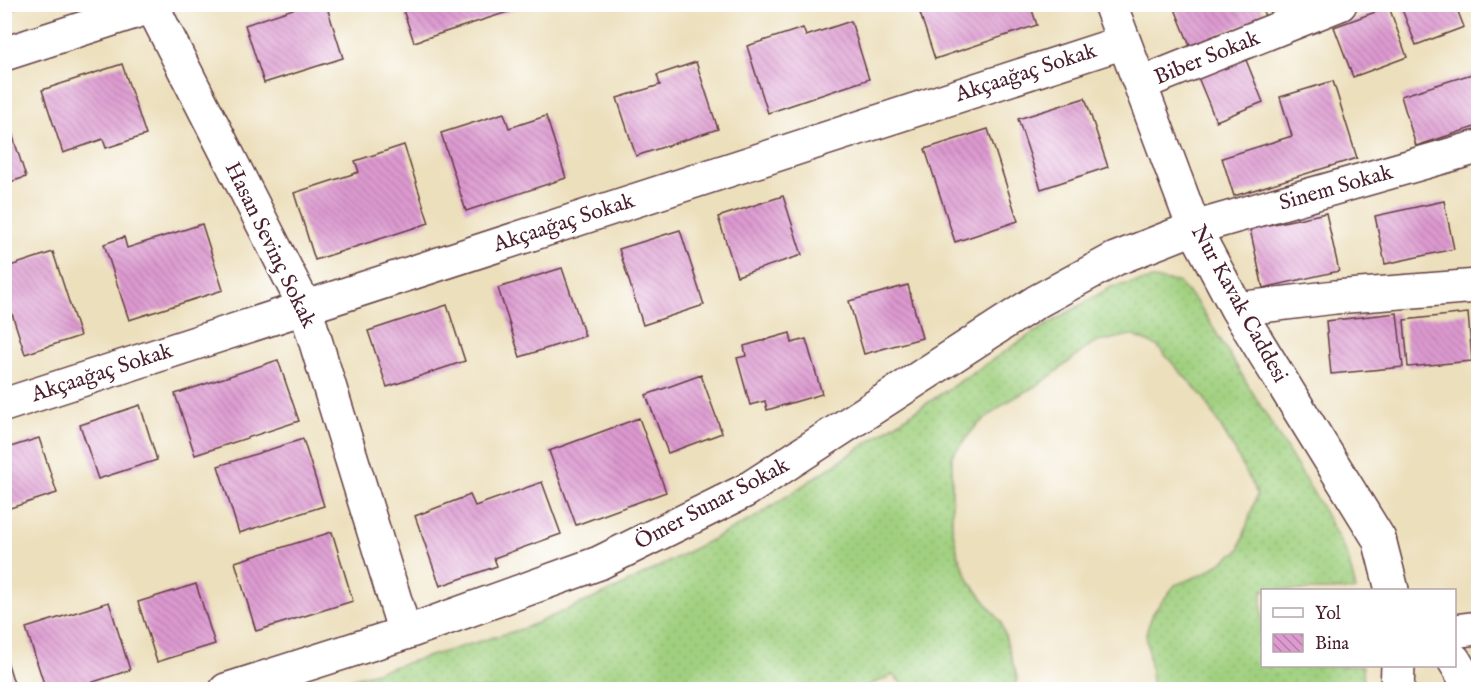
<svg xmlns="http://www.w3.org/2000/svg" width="1483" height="694" font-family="'IM FELL English',serif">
  <defs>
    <pattern id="grass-dots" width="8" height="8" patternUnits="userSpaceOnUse" patternTransform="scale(1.5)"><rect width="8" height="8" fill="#a0d07f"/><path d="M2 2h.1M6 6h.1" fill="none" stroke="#8bb26e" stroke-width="1.8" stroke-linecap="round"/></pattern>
    <pattern id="building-back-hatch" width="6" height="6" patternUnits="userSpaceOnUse" patternTransform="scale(1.5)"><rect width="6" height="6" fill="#dd9ad0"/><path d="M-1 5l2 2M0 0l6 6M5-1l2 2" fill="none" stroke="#b57da9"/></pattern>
  </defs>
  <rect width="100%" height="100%" fill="#fff"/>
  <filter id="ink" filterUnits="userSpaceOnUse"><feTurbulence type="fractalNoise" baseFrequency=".0167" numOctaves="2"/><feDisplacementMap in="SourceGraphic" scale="12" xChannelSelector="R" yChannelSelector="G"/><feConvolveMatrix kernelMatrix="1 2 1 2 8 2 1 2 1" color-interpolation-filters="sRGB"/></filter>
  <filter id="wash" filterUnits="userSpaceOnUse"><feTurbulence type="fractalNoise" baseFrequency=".008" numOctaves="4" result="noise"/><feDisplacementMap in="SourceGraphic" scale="24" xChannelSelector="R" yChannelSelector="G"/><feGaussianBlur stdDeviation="1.35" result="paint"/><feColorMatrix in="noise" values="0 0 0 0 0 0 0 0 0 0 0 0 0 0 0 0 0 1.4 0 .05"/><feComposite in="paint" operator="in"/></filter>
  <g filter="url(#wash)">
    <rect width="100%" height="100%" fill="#ecdfbc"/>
    <path fill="url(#grass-dots)" stroke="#757855" stroke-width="1.5" d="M 1153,279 L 1178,282 L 1200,306 L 1317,499 L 1347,554 L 1356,590 L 1262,590 L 1262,666 L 1363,666 L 1364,689 L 1153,689 L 1146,633 L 1153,613 L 1175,585 L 1203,574 L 1239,550 L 1257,494 L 1235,451 L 1204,398 L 1157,346 L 1131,335 L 1093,343 L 1044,381 L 1007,402 L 977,425 L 952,455 L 952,526 L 958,555 L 970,582 L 1001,622 L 1017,677 L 1015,689 L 907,689 L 893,675 L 859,690 L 318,689 L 525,628 L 613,590 L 754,518 L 1030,335 L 1111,287 Z"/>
    <g id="blocks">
      <path fill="url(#building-back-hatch)" d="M 4,4 L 25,4 L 25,5 L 4,12 Z
        M 308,4 L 326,4 L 343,58 L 264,83 L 245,25 Z
        M 401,4 L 513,4 L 514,10 L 414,42 Z
        M 917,4 L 1030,4 L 1037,25 L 935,59 Z
        M 1173,4 L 1260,4 L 1265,16 L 1190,46 Z
        M 1408,4 L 1455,4 L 1464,27 L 1416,45 L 1401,7 Z
        M 1389,7 L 1407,57 L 1353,77 L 1334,27 Z
        M 851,21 L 869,79 L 768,113 L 747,46 L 803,28 L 806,36 Z
        M 1244,55 L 1263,102 L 1216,121 L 1197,75 Z
        M 696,62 L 718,129 L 636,156 L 617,98 L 660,85 L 657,75 Z
        M 122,64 L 146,135 L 106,148 L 103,139 L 63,153 L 42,90 Z
        M 1478,72 L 1478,126 L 1416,146 L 1401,96 Z
        M 1333,81 L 1357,158 L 1234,196 L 1222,158 L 1292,136 L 1280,97 Z
        M 1085,98 L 1108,167 L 1041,189 L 1018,119 Z
        M 5,112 L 26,177 L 4,184 L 4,113 Z
        M 504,113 L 509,128 L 546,116 L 566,178 L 466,211 L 441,133 Z
        M 988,129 L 1018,221 L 955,242 L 925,149 Z
        M 404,145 L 429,223 L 315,260 L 294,193 L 359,172 L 355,161 Z
        M 783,196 L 802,255 L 737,276 L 718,217 Z
        M 1444,201 L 1454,249 L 1385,264 L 1375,216 Z
        M 1326,213 L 1339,271 L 1263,288 L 1250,229 Z
        M 202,224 L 223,290 L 129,320 L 104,244 L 124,237 L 127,248 Z
        M 680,230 L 704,305 L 643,325 L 619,249 Z
        M 53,252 L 80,336 L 25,354 L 4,289 L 4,268 Z
        M 562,268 L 585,336 L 520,357 L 498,288 Z
        M 908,285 L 922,338 L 864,354 L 849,301 Z
        M 447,305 L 465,361 L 387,387 L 368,331 Z
        M 1397,313 L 1403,367 L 1331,374 L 1326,321 Z
        M 1468,313 L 1472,361 L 1408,367 L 1404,320 Z
        M 790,333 L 792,343 L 806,339 L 822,394 L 767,410 L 765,401 L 750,405 L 737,358 L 746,356 L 744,346 Z
        M 278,360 L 299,421 L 195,455 L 175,394 Z
        M 701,375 L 722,433 L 668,453 L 646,395 Z
        M 140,405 L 157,460 L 98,479 L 80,425 Z
        M 639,418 L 666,492 L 576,525 L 549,451 Z
        M 39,438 L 57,493 L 4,510 L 4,449 Z
        M 303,439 L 324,506 L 239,533 L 218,466 Z
        M 542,482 L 561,534 L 494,558 L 497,566 L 440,586 L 415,516 L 470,495 L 475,506 Z
        M 332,532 L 353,601 L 256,631 L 235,562 Z
        M 196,584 L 215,644 L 157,662 L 138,602 Z
        M 109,602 L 130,670 L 69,690 L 46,690 L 26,628 Z
        M 4,654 L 5,654 L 16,690 L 4,690 Z"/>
    </g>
  </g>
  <g filter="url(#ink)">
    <use href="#blocks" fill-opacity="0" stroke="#623c41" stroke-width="1.5"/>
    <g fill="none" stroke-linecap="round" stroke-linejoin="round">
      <g stroke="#623c41" stroke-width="36">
        <path id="minor" d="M 151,4 L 305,307 L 405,633
          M 1110,4 L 1194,228 L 1237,309 L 1379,539 L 1392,590
          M 4,54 L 159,4
          M 1140,84 L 1340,4
          M 1237,309 L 1335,297 L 1478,286
          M 4,405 L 1124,42
          M 1454,631 L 1478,628
          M 1454,660 L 1472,690
          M 226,690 L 405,633 L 599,563 L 745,491 L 1036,302 L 1115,259 L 1194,228 L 1478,147
          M 1397,690 L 1398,666"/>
      </g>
      <use href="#minor" stroke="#fff" stroke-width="33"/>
    </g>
  </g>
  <g text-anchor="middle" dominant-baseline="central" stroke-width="5" stroke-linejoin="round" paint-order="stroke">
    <g font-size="22" fill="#4a1f2b" stroke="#fff">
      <text transform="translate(1207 58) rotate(-22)">Biber Sokak</text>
      <text transform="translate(1026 73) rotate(-18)">Akçaağaç Sokak</text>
      <text transform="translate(1336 188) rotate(-16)">Sinem Sokak</text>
      <text transform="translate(564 223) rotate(-18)">Akçaağaç Sokak</text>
      <text transform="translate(270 245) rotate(64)">Hasan Sevinç Sokak</text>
      <text transform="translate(1239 304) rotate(61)">Nur Kavak Caddesi</text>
      <text transform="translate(102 373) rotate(-18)">Akçaağaç Sokak</text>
      <text transform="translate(712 504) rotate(-28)">Ömer Sunar Sokak</text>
    </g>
  </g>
  <rect width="1483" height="694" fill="none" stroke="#fff" stroke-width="24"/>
  <rect x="1261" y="589" width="195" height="78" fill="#ffffff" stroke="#b7a5aa" stroke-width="1.5"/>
  <rect x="1273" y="608" width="30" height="9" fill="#ffffff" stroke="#b7a5aa" stroke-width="1.5"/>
  <text x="1315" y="619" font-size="18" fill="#4a1f2b">Yol</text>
  <rect x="1273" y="634" width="30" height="18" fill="url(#building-back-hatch)" stroke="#b7a5aa" stroke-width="1.5"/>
  <text x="1315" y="649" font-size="18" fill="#4a1f2b">Bina</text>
</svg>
